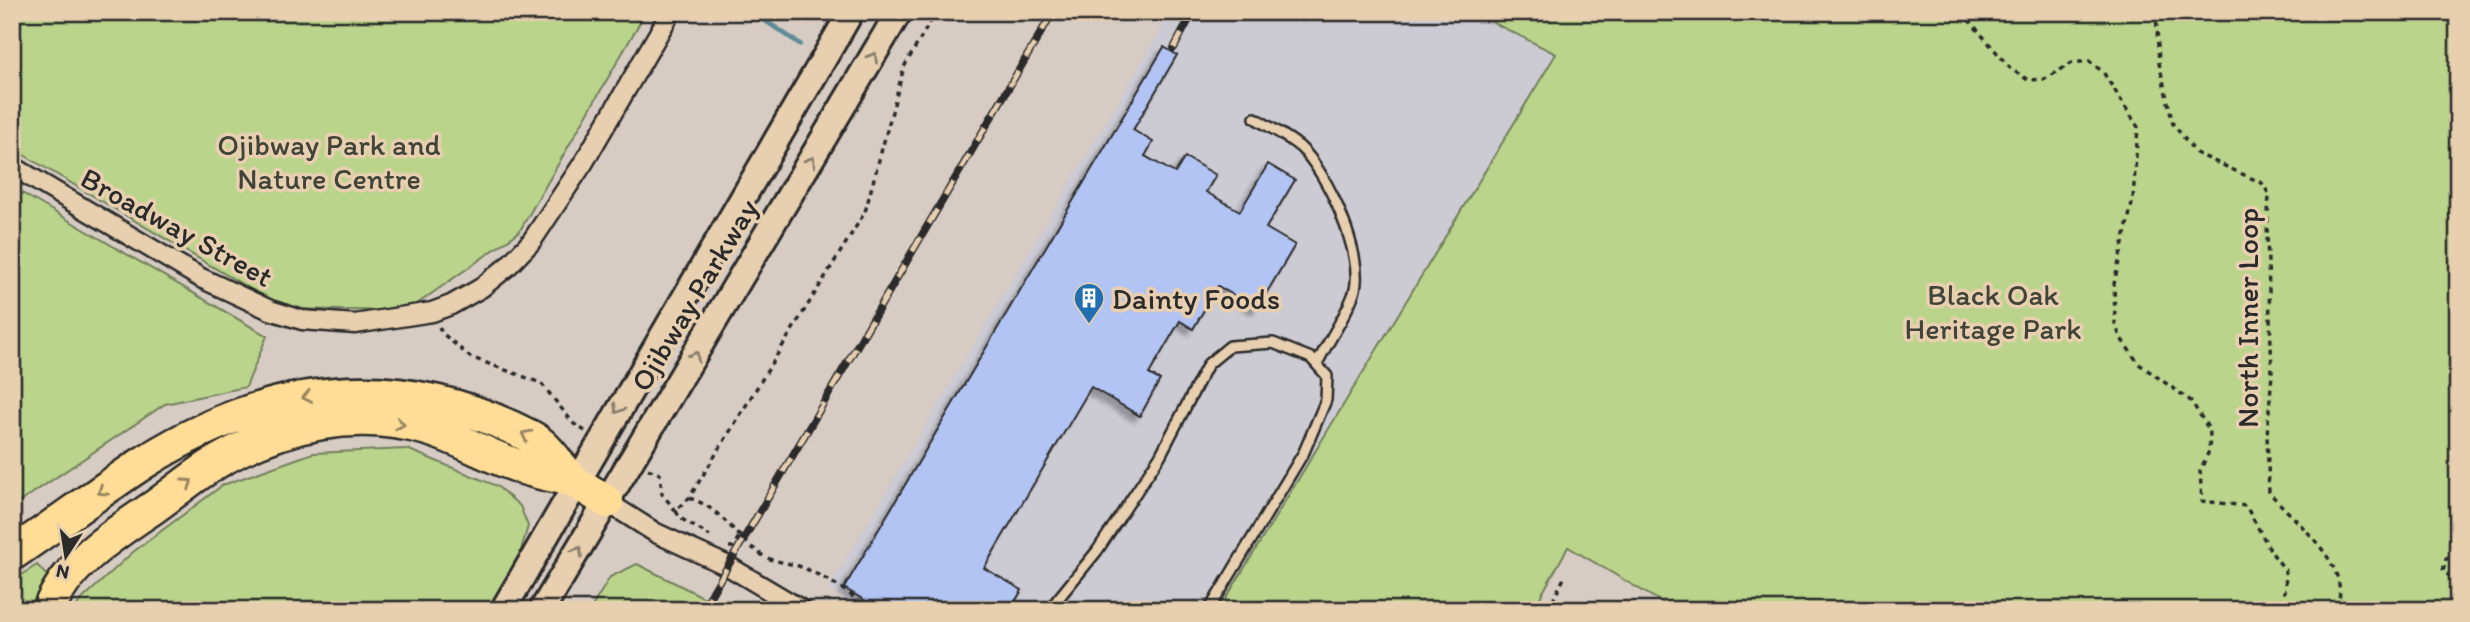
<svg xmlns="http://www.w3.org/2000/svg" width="2470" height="622" font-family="Itim,sans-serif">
  <defs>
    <filter id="shadow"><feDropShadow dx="-5.5" dy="5.5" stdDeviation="2" flood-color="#0004"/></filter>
  </defs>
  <rect width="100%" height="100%" fill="#d7ccc4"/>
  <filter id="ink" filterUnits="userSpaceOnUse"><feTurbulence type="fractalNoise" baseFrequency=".0143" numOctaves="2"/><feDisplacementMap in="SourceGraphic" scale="14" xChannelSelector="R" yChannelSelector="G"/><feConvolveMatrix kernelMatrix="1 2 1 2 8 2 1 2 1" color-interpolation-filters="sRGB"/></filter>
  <g filter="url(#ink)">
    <path fill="#cccad2" d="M 1171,12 L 1472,12 L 1557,54 L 1219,610 L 864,610 L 828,589 Z"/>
    <path fill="#bad48b" stroke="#72805b" stroke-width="2" d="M 12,12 L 646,12 L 519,232 L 407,311 L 284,309 L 12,148 Z
      M 1472,12 L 2458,12 L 2458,610 L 1675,610 L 1568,547 L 1533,610 L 1219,610 L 1556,54 Z
      M 15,189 L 267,336 L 246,387 L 165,404 L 12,507 L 12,194 Z
      M 407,449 L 497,486 L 520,506 L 528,526 L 517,564 L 489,610 L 75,610 L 79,602 L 133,552 L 223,485 L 313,453 Z
      M 637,564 L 729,610 L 590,610 L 610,577 Z
      M 37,565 L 49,578 L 32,610 L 12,610 L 12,581 Z"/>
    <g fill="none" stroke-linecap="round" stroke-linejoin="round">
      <path stroke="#5f8d97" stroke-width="5" d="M 752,12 L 800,44"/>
    </g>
    <path fill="#b2c4f4" stroke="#2b2b2b" stroke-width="2" filter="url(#shadow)" d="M 1164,47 L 1177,55 L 1133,130 L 1153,142 L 1145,156 L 1175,173 L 1185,157 L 1216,175 L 1206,192 L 1240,211 L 1268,164 L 1295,180 L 1266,228 L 1295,245 L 1257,309 L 1218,286 L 1193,329 L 1180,321 L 1149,374 L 1160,380 L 1140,416 L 1091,387 L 984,568 L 1022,590 L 1010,610 L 881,610 L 844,588 Z"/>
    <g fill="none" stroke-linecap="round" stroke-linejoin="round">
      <g stroke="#2b2b2b" stroke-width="14">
        <path id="lane" d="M 1255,118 C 1269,127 1287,136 1300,147 C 1327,171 1366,258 1354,293 C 1345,318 1328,341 1317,364
          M 1049,610 L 1097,551 L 1160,456 L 1208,364 L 1230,346 L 1273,343 L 1311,358 L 1327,376 L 1326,400 L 1304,452 L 1209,610"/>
      </g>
      <g stroke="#2b2b2b" stroke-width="23">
        <path id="street" d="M 12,166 L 201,278 L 270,310 L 302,320 L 355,324 L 432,312 L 451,305 L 481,288 L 508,266 L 531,242 L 584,162 L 671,12
          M 607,502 L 656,533 L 728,566 L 802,610"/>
      </g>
      <g stroke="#2b2b2b" stroke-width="30">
        <path id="secondary" d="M 503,610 L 851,12
          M 542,610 L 899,12"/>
      </g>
      <g stroke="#2b2b2b" stroke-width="37">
        <path id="highway" d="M 12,554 C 56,524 99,492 143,463 C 269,383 397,367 531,437 C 549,446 560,469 576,482 C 586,489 597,495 607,502
          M 49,610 C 66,563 115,534 154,507 C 177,491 199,471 224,458 C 284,424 356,409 424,428 C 457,437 486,455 518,466 C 536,473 556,476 575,481"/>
      </g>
      <path stroke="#2b2b2b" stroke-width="3.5" stroke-dasharray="5 5" stroke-linecap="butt" d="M 1962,12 L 2011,69 L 2028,80 L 2045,79 L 2072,63 L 2089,61 L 2103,72 L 2138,127 L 2133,199 L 2114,284 L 2115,323 L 2120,337 L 2139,364 L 2191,401 L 2210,431 L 2209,451 L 2200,471 L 2202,501 L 2246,506 L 2272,553 L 2285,570 L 2286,589 L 2279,602 L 2265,610
        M 2156,12 L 2159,63 L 2173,124 L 2196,153 L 2262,183 L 2269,194 L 2267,235 L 2272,373 L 2267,435 L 2269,492 C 2295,523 2355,565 2336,610
        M 439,327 L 442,333 L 470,357 L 541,383 L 574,424 L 585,431
        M 648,469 L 660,474 L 662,494 L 676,511 L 689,498 L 865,212 L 904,67 L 936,12
        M 689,498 C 722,508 735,537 762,555 C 774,563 790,562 804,568 C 824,577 854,594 868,610
        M 676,511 L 680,518 L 710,536
        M 729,547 L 733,547 L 740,535
        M 2458,554 L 2446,559 L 2443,571 L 2458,582
        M 1548,610 L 1565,576"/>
      <use href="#lane" stroke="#e7cfaf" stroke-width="9"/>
      <use href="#street" stroke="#e7cfaf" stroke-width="18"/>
      <use href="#secondary" stroke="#e7cfaf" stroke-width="24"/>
      <use href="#highway" stroke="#ffdd96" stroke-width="32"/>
      <g stroke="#2b2b2b" stroke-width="8">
        <path id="rail" d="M 1174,48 L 1193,12
          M 702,610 L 1053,12"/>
      </g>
      <use href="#rail" stroke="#e7cfaf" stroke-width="5" stroke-dasharray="16" stroke-linecap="butt"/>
    </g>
    <defs><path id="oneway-chevron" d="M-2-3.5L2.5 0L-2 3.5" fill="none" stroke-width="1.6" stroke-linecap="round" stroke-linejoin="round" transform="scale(1.75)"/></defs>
    <g stroke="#897d6d">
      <use href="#oneway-chevron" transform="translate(873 57) rotate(-59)"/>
      <use href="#oneway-chevron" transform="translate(811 161) rotate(-59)"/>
      <use href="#oneway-chevron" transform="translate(695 356) rotate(-59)"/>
      <use href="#oneway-chevron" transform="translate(618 409) rotate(120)"/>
      <use href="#oneway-chevron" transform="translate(578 551) rotate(-59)"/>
    </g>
    <g stroke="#958460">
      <use href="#oneway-chevron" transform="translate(307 397) rotate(168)"/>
      <use href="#oneway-chevron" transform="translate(400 424) rotate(9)"/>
      <use href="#oneway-chevron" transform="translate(526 435) rotate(-152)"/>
      <use href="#oneway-chevron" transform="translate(188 483) rotate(-35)"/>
      <use href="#oneway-chevron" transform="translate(102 491) rotate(146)"/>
    </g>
  </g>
  <defs>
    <g id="building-pin" transform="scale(1.575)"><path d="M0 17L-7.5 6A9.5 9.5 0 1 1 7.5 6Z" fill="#1f6fb2" stroke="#e7cfaf"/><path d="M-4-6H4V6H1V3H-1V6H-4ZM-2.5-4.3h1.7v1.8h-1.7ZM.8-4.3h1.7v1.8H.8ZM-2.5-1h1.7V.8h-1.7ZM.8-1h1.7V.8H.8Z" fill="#fff"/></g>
  </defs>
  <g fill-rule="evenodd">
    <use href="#building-pin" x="1089" y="298"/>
  </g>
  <g text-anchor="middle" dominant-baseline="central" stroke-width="7" stroke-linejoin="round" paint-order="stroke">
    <g font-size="30" fill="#404439" stroke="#e7cfaf">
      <text x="329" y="144">Ojibway Park and<tspan x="329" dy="34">Nature Centre</tspan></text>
      <text x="1993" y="294">Black Oak<tspan x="1993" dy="34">Heritage Park</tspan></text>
    </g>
    <g font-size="30" fill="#2b2b2b" stroke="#e7cfaf">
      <text transform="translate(177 227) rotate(29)">Broadway Street</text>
      <text transform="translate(694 295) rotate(-59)">Ojibway Parkway</text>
      <text transform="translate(2247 318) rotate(-90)">North Inner Loop</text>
    </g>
    <g font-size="30" fill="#2b2b2b" stroke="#e7cfaf" text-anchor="start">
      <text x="1112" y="298">Dainty Foods</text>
    </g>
  </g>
  <rect width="2470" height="622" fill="none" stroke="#e7cfaf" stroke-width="42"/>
  <rect x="21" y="21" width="2428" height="580" fill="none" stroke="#2b2b2b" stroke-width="2.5" filter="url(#ink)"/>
  <g transform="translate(66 556) rotate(192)" stroke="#e7cfaf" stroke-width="5" paint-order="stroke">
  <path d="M0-5L12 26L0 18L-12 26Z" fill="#2b2b2b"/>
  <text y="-10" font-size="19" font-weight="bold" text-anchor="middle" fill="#2b2b2b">N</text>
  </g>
</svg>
